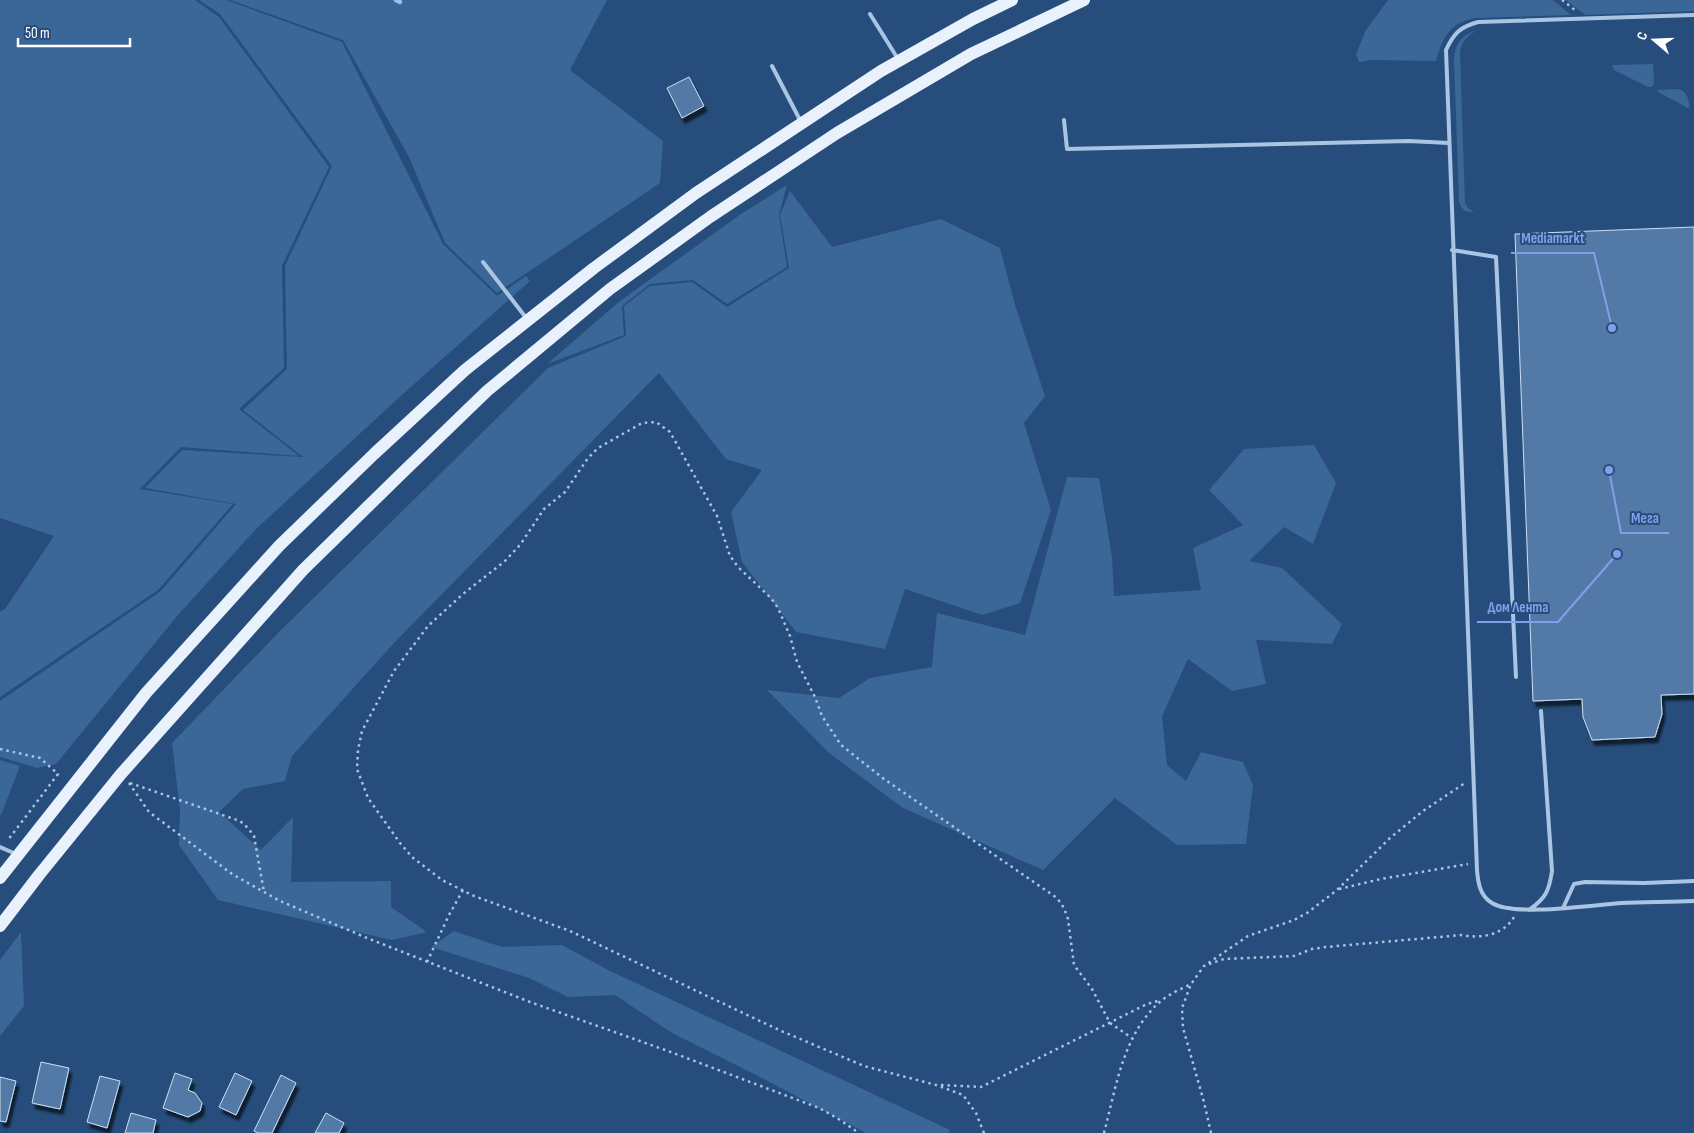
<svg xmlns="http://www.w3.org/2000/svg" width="1694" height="1133" font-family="'Sofia Sans Condensed',sans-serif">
  <defs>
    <filter id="shadow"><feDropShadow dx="3" dy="5.5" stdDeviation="1" flood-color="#0009"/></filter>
  </defs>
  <rect width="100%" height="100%" fill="#264d7b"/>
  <path fill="#3a6798" d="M 0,0 L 195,0 L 219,17 L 329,167 L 282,266 L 284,368 L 239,409 L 299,456 L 181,447 L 140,489 L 233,504 L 158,590 L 0,697 L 0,612 L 5,609 L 54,536 L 0,518 Z
    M 199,0 L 226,0 L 342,42 L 443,244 L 497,296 L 526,276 L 530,281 L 403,394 L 256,529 L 178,615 L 56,764 L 37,768 L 0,757 L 0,701 L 161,591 L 236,504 L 145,488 L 182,450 L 303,457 L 243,410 L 287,369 L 285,266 L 332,166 L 220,14 Z
    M 230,0 L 607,0 L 570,70 L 663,141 L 660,183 L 497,293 L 445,243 L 409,157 L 343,40 Z
    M 1388,0 L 1553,0 L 1571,15 L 1476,18 C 1449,23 1443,37 1436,61 L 1372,60 L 1359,62 L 1356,54 L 1366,30 Z
    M 1566,0 L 1694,0 L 1694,11 L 1585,15 Z
    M 1477,30 C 1467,36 1462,41 1460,52 L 1465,203 L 1468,208 L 1474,212 C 1465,212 1463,211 1459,202 L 1454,58 C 1455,43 1463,34 1477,30 Z
    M 1653,64 L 1654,84 L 1652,87 L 1648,87 L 1614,70 L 1612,65 Z
    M 1678,89 C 1688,91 1687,98 1690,106 L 1688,108 L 1658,92 L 1657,90 Z
    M 787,185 L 779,215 L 787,267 L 727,304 L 693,280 L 650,284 L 622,306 L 624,335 L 547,364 L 620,301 L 741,214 Z
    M 790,191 L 832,247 L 941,219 L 1000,248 L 1015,305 L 1045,396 L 1024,423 L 1051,510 L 1020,603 L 982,615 L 905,589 L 885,649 L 796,632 L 742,562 L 731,512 L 762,470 L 726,459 L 659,373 L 394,643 L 292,756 L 285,781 L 243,789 L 219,812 L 261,850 L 293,817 L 291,882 L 391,881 L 391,907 L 427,932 L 392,940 L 218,900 L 179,845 L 180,810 L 172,743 L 279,632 L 548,368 L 626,336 L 624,306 L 650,286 L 692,282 L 727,307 L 789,268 L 780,215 Z
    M 1314,445 L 1336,483 L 1313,544 L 1284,527 L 1249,561 L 1282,568 L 1342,624 L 1332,644 L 1256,640 L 1266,684 L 1232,691 L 1188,659 L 1162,716 L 1167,765 L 1186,781 L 1201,752 L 1243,762 L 1253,785 L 1246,844 L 1177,845 L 1115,798 L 1043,870 L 903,808 L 829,753 L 767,690 L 839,698 L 870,678 L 932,667 L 937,613 L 1025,635 L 1067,477 L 1099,478 L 1112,557 L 1114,596 L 1201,590 L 1193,548 L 1243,525 L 1209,490 L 1244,449 Z
    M 0,760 L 20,766 L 1,815 L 0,814 Z
    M 454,931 L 502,947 L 562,945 L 608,970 L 950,1130 L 949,1133 L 866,1133 L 762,1078 L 672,1033 L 615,995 L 568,997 L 529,978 L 431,947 Z
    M 21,932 L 24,1006 L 0,1036 L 0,960 Z"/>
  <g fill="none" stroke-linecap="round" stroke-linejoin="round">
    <path stroke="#9ec0e4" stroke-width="4.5" d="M 396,0 L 400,2"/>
  </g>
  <path fill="#537aa6" stroke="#ccdff3" filter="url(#shadow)" d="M 689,77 L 704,106 L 682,118 L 667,88 Z
    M 1694,227 L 1694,694 L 1661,695 L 1662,714 L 1655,737 L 1592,740 L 1583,717 L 1582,699 L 1533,701 L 1515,234 Z
    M 41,1062 L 69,1068 L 60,1109 L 32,1103 Z
    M 175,1073 L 192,1079 L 188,1090 L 195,1093 L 202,1103 L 200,1111 L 188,1117 L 163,1108 Z
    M 235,1073 L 252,1081 L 236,1115 L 219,1107 Z
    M 281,1075 L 296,1083 L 272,1133 L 258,1133 L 254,1131 Z
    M 100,1076 L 120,1081 L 107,1128 L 87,1122 Z
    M 0,1077 L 16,1081 L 6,1122 L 0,1121 Z
    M 131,1113 L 156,1120 L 153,1133 L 125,1133 Z
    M 326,1113 L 344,1123 L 339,1133 L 315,1133 Z"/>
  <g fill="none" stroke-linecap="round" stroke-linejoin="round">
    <path stroke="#aac5e4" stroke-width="2.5" stroke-dasharray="2.5 4" stroke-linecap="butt" d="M 1562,0 L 1575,10
      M 0,749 L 40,758 L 58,774 L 8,840
      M 129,783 L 149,812 L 232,874 L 280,901 L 367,938 L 530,1002 L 668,1051 L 819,1108 L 837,1118 L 859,1133
      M 130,783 L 240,821 L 248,828 L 254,836 L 264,892
      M 1339,889 L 1381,879 L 1468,864
      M 427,962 L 449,915 L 463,890
      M 1209,964 L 1224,959 L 1294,956 L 1312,949 L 1326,947 L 1462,935 C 1482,939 1503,935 1514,917
      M 941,1085 L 981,1087 L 1147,1004 L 1161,1000
      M 984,1133 L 976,1113 L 963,1095 L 936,1085 L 864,1066 L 779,1030 L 570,931 L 474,896 L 442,880 L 412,857 L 400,843 L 368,798 L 357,769 L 358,750 L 362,731 L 394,671 L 428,626 L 463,594 L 505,561 L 520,545 L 544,509 L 565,492 L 588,458 L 598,448 L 642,423 L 656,422 L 670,432 L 717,516 L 730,556 L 738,567 L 771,598 L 778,608 L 790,636 L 797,662 L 815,697 L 822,716 L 841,745 L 884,779 L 1057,898 L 1064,908 L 1068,919 L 1074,965 L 1092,989 L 1110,1023 L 1132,1038
      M 1104,1133 C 1116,1088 1123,1033 1161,1001 C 1169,994 1181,989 1191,984
      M 1211,1133 L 1204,1102 L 1183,1028 L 1182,1008 L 1191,984 L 1204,966 L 1248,936 L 1294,920 L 1307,913 L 1337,890 L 1390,838 L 1423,811 L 1465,783"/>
    <path stroke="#aac5e4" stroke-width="4" d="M 870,14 L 898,59
      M 1694,15 L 1478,22 C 1460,27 1454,33 1446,50 L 1477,870 C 1478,883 1480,896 1492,903 C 1514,917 1593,905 1621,903 C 1645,902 1670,902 1694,901
      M 772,66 L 801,122
      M 1064,120 L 1067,149 L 1409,141 L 1449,143
      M 1452,250 L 1496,257 L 1516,677
      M 483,262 L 527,319
      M 0,847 L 16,854
      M 1563,908 L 1574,884 L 1585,882 L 1644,883 L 1694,881
      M 1529,910 C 1546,898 1549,891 1552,871 L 1541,711"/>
    <path stroke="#e9f1fc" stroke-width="12" d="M 0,878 L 146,693 L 279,546 L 374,454 L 465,370 L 594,268 L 696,193 L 881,71 L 973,19 L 1012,0
      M 0,926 L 39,875 L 121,774 L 303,570 L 399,476 L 487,391 L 610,289 L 710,217 L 837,133 L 971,54 L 1084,0"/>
  </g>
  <path fill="none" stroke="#839eea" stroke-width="2" d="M1612 328L1594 253H1511M1609 470L1621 533H1669M1617 554L1558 622H1477"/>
  <g fill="#839eea" stroke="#264d7b" stroke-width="2">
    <circle cx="1612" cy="328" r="5"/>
    <circle cx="1609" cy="470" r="5"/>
    <circle cx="1617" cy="554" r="5"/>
  </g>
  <g font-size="15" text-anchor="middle" font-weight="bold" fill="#839eea" stroke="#264d7b" stroke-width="4" stroke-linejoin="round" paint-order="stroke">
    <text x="1553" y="243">Mediamarkt</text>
    <text x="1645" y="523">Мега</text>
    <text x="1518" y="612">Дом Лента</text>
  </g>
  <g transform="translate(1654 40) rotate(289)" stroke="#264d7b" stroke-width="4" paint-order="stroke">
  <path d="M0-4L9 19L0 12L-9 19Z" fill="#ffffff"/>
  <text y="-8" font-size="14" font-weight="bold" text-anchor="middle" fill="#ffffff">С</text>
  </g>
  <path d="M18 38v8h112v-8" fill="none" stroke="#ffffff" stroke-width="2.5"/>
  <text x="25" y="38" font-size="15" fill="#ffffff" stroke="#264d7b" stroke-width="4" paint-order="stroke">50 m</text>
</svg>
